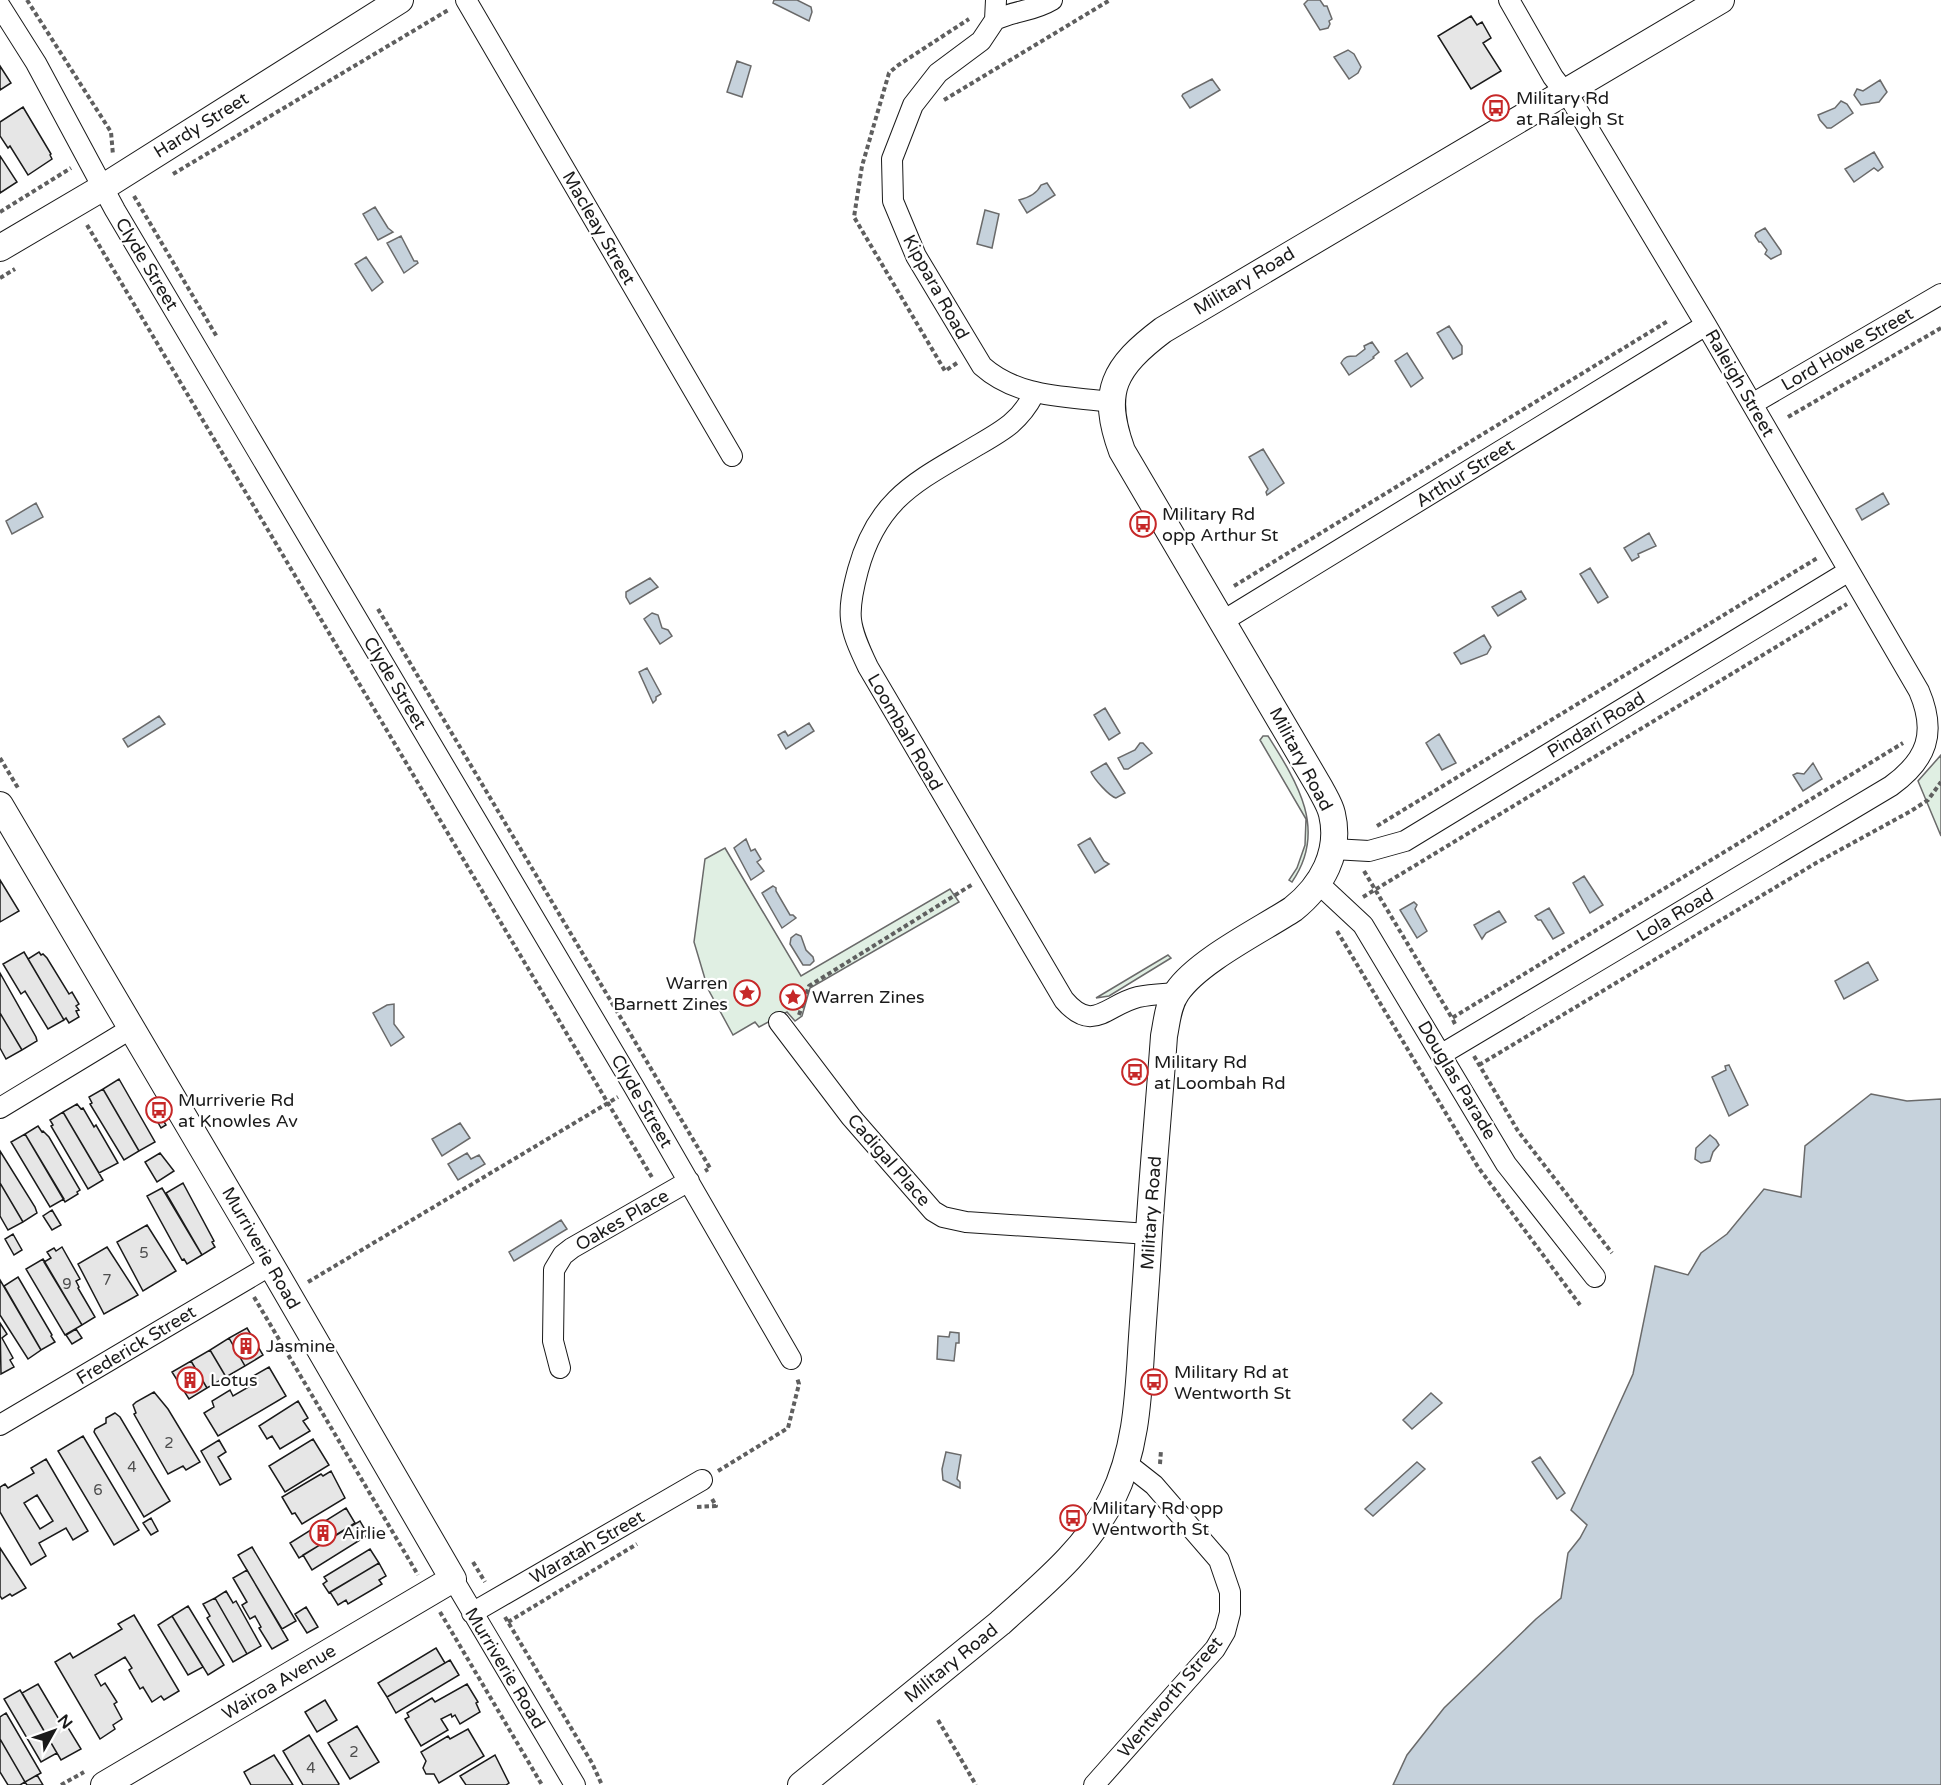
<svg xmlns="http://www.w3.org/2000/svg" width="1941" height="1785" font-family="'Varela Round',sans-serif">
  <rect width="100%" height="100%" fill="#fff"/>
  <path fill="#e0efe3" stroke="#6a6a6a" stroke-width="1.5" d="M 1263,736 L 1268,736 C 1297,782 1328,830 1292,882 L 1289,880 L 1297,868 L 1305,845 L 1306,819 L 1260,740 Z
    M 1941,755 L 1941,836 L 1918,781 Z
    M 725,848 L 801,976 L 950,889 L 959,902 L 810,988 L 802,1016 L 795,1021 L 787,1012 L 759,1027 L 755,1022 L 733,1035 L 708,989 L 694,942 L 705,859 Z
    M 1168,955 L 1171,958 L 1109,996 L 1096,998 Z"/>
  <path fill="#c6d2dc" stroke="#6a6a6a" stroke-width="1.5" d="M 774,0 L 797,0 L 811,7 L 812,12 L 809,21 L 773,3 Z
    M 1308,0 L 1320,0 L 1324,6 L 1327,6 L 1332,19 L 1329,21 L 1330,24 L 1328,28 L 1320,30 L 1304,4 Z
    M 1348,50 L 1354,54 L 1361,67 L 1358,73 L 1349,79 L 1334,57 Z
    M 737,61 L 751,66 L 742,97 L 727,92 Z
    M 1212,79 L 1220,90 L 1190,108 L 1182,96 L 1183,94 Z
    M 1880,80 L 1887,92 L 1879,102 L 1861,105 L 1854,95 L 1857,89 L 1863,91 Z
    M 1841,101 L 1847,104 L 1853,113 L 1831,128 L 1827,128 L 1820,120 L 1818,115 L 1835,108 Z
    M 1874,152 L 1883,167 L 1878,171 L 1874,168 L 1854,182 L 1845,169 Z
    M 1047,183 L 1055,195 L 1027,213 L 1019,200 C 1027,198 1037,194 1041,185 Z
    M 375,207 L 388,228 L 393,232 L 378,240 L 363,214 Z
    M 985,210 L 999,214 L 992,248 L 977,244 Z
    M 1765,228 L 1781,251 L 1781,254 L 1771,259 L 1765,254 L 1767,250 L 1761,242 L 1759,242 L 1755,236 L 1756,233 Z
    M 401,236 L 414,261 L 417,261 L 418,263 L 404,273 L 387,243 Z
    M 366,257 L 383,282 L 372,291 L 355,264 Z
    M 1449,326 L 1462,346 L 1462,354 L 1453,359 L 1437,333 Z
    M 1372,342 L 1379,352 L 1373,357 L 1374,358 L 1349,375 L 1341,363 C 1345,356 1348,356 1356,356 L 1365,349 L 1364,346 Z
    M 1407,353 L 1423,378 L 1411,387 L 1395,361 Z
    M 1263,449 L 1284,483 L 1267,495 L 1266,492 L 1268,489 L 1249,457 Z
    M 1883,493 L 1889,504 L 1862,520 L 1856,509 Z
    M 36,503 L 43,517 L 12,534 L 6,521 Z
    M 1649,533 L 1656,546 L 1638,554 L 1639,557 L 1632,561 L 1624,548 Z
    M 1590,568 L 1608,597 L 1598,603 L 1580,574 Z
    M 650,578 L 658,587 L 630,604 L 626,597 L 626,592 Z
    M 1521,591 L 1526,599 L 1498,616 L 1492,607 Z
    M 652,613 L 658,615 L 662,628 L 668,630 L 672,636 L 660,644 L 644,619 Z
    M 1484,635 L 1491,647 L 1487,654 L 1461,664 L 1454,653 Z
    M 647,668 L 661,694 L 656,697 L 656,700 L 653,703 L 639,672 Z
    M 1105,708 L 1120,733 L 1109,740 L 1094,715 Z
    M 159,716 L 165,724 L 128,747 L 123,739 Z
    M 809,723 L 814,731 L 786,749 L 778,735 L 785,731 L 788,736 Z
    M 1439,734 L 1456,763 L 1442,770 L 1426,743 Z
    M 1140,743 L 1143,743 L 1152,753 L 1128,769 L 1124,769 L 1118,758 L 1135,750 Z
    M 1106,763 L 1125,793 L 1116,798 C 1109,796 1094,779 1091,772 Z
    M 1813,763 L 1822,779 L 1803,791 L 1793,775 L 1797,773 L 1804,774 Z
    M 1090,838 L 1104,861 L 1109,864 L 1095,873 L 1078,845 Z
    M 746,839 L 751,851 L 755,849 L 761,859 L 757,862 L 764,871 L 751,880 L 734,848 Z
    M 1584,876 L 1603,905 L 1590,913 L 1573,883 Z
    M 773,886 L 776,888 L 776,891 L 790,915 L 793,915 L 796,918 L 782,928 L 762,893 Z
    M 1414,902 L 1417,905 L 1415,909 L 1427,931 L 1417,938 L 1400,910 Z
    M 1549,908 L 1564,933 L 1553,939 L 1541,920 L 1538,920 L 1535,916 Z
    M 1499,911 L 1506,922 L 1486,933 L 1482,939 L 1474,925 Z
    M 796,934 L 801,936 L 806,950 L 813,957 L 814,961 L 810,965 L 803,965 L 790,944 L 791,938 Z
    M 1868,962 L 1878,980 L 1844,999 L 1835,981 Z
    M 394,1004 L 394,1024 L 404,1037 L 391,1046 L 373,1013 L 387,1005 Z
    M 1729,1065 L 1748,1105 L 1729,1116 L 1712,1077 L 1726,1070 L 1725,1066 Z
    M 1871,1094 L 1907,1101 L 1941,1099 L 1941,1785 L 1393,1785 L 1407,1755 L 1444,1708 L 1536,1619 L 1561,1598 L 1568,1553 L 1580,1538 L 1587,1525 L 1571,1510 L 1633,1374 L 1655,1266 L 1688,1275 L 1701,1253 L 1727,1234 L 1764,1189 L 1801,1197 L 1805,1146 Z
    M 460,1123 L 470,1138 L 442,1156 L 432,1139 Z
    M 1710,1135 L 1716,1140 L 1719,1145 L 1713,1152 L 1710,1161 L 1701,1163 L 1695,1159 L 1696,1148 Z
    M 467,1153 L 471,1159 L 479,1155 L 485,1164 L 458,1180 L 448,1164 Z
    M 561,1220 L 567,1229 L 514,1261 L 509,1252 Z
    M 950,1332 L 959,1333 L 959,1343 L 956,1343 L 954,1361 L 937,1359 L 938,1336 L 949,1337 Z
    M 1431,1393 L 1442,1403 L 1412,1429 L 1403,1420 Z
    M 946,1452 L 961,1455 L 957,1479 L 960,1482 L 960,1488 L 943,1480 L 942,1469 Z
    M 1540,1457 L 1565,1493 L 1557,1499 L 1532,1462 Z
    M 1417,1462 L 1425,1469 L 1373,1516 L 1365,1509 Z"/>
  <path fill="#e6e6e6" stroke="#1a1a1a" stroke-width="1.5" fill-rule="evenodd" d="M 1471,16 L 1477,25 L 1482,22 L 1491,38 L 1483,43 L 1501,71 L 1471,89 L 1438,36 Z
    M 0,66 L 11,83 L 0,90 Z
    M 23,107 L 51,154 L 50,155 L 52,159 L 28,175 L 10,146 L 8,148 L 0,136 L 0,122 Z
    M 0,156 L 17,182 L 0,193 Z
    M 0,880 L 19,911 L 0,922 Z
    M 24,952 L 64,1020 L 48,1029 L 25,991 L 21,994 L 3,964 Z
    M 39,952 L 41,955 L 43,954 L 47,958 L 69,994 L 72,992 L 79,1004 L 76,1006 L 79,1010 L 76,1011 L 79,1017 L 69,1023 L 66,1018 L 64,1020 L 28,959 Z
    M 0,973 L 36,1037 L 37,1041 L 22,1050 L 0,1013 Z
    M 0,1013 L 22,1050 L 6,1059 L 0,1048 Z
    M 119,1079 L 155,1142 L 139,1151 L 103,1089 Z
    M 103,1089 L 139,1151 L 124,1160 L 90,1104 L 92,1103 L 89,1097 Z
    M 77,1104 L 81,1109 L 83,1108 L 94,1127 L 96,1125 L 118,1163 L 99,1173 L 63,1112 Z
    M 63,1112 L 103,1180 L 88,1189 L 51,1126 L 53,1125 L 50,1120 Z
    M 160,1115 L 166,1125 L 161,1128 L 155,1117 Z
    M 38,1126 L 42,1132 L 43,1131 L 49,1137 L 80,1190 L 77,1192 L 78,1194 L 65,1202 L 25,1134 Z
    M 25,1134 L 64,1199 L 50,1207 L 11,1142 Z
    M 0,1151 L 35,1207 L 37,1213 L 23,1222 L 0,1183 Z
    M 160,1153 L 174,1171 L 157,1182 L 145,1162 Z
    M 0,1183 L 23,1222 L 8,1230 L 0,1216 Z
    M 183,1183 L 214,1241 L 212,1242 L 215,1247 L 202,1255 L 166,1193 Z
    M 162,1188 L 202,1255 L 187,1264 L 184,1259 L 182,1260 L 147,1196 Z
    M 52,1210 L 61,1225 L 52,1230 L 43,1216 Z
    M 147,1225 L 176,1271 L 143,1291 L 117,1242 Z
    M 13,1234 L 22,1250 L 14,1255 L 5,1239 Z
    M 62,1247 L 80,1279 L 76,1281 L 79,1287 L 78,1288 L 95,1317 L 82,1325 L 44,1262 L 51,1258 L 47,1252 L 54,1248 L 56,1251 Z
    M 107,1247 L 138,1295 L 104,1314 L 78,1264 Z
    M 43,1259 L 82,1325 L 65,1335 L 26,1269 Z
    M 18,1277 L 52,1335 L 51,1336 L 55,1342 L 41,1350 L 4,1286 Z
    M 0,1280 L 41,1350 L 28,1359 L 0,1315 Z
    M 0,1323 L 7,1334 L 2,1338 L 13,1358 L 10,1360 L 14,1367 L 1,1374 Z
    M 247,1328 L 263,1355 L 245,1366 L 229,1338 Z
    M 76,1329 L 82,1338 L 72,1344 L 66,1335 Z
    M 229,1338 L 245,1366 L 226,1377 L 210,1350 Z
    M 210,1350 L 226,1377 L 207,1388 L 191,1361 Z
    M 191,1361 L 207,1388 L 189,1399 L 172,1372 Z
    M 269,1367 L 286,1396 L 218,1436 L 204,1413 L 214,1407 L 212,1401 L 230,1390 L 233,1396 L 252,1385 L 248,1379 Z
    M 154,1392 L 168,1409 L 200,1462 L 186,1470 L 183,1466 L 168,1474 L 134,1414 L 136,1413 L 133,1405 L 136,1402 Z
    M 298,1401 L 308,1418 L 303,1421 L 310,1431 L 280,1449 L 272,1436 L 267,1439 L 259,1426 Z
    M 115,1413 L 120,1417 L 170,1501 L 144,1517 L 94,1432 L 95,1429 L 106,1423 L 106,1418 Z
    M 83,1436 L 139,1530 L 114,1545 L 58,1451 Z
    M 313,1439 L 329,1465 L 285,1492 L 269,1466 Z
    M 219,1440 L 226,1452 L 218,1457 L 231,1479 L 220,1485 L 201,1451 Z
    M 46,1459 L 88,1531 L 73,1540 L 66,1528 L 39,1543 L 46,1556 L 31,1565 L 0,1512 L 0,1487 L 5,1484 L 8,1488 L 34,1473 L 31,1468 ZM 37,1495 L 53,1521 L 40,1529 L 24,1503 Z
    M 331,1471 L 345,1498 L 302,1524 L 295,1513 L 292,1514 L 282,1497 L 321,1474 L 323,1476 Z
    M 346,1508 L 355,1523 L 299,1558 L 290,1543 Z
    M 151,1518 L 158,1531 L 151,1535 L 143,1523 Z
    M 360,1521 L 368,1535 L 312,1570 L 303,1555 Z
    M 252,1547 L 296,1621 L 282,1629 L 238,1555 Z
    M 0,1548 L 26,1588 L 12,1596 L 10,1594 L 2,1599 L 0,1596 Z
    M 370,1549 L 379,1563 L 329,1593 L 323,1584 L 327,1581 L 324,1577 Z
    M 379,1563 L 386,1576 L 379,1580 L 382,1584 L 348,1604 L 346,1600 L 338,1605 L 330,1592 Z
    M 247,1570 L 288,1640 L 272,1649 L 259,1628 L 261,1627 L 255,1616 L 250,1619 L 242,1605 L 247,1602 L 233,1578 Z
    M 226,1591 L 233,1603 L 236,1601 L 261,1646 L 247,1654 L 215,1598 Z
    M 215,1598 L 247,1654 L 233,1662 L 207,1618 L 210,1616 L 203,1604 Z
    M 188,1606 L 224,1665 L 208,1675 L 172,1616 Z
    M 306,1607 L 318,1627 L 307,1633 L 295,1614 Z
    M 134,1615 L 179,1691 L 164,1700 L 161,1696 L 152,1702 L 143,1687 L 140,1689 L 129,1670 L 132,1668 L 125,1657 L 95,1675 L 101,1686 L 105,1683 L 117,1702 L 114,1704 L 122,1719 L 113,1725 L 115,1729 L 100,1739 L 55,1662 L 70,1653 L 73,1658 L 122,1629 L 118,1624 Z
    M 172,1616 L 203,1667 L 188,1675 L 158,1625 Z
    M 436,1648 L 445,1663 L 387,1697 L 378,1683 Z
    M 450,1660 L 459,1675 L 396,1713 L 387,1697 Z
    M 38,1684 L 64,1728 L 67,1726 L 81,1749 L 61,1760 L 22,1693 Z
    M 467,1684 L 478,1702 L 476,1703 L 480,1712 L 460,1724 L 455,1715 L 452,1717 L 451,1714 L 441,1719 L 448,1730 L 421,1746 L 405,1719 L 409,1717 L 407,1713 L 432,1698 L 435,1702 Z
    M 20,1690 L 57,1753 L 41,1762 L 4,1699 Z
    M 325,1700 L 337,1720 L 317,1732 L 305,1712 Z
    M 6,1713 L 41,1773 L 25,1782 L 0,1739 L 0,1717 Z
    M 357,1726 L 379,1762 L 350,1779 L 328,1743 Z
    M 468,1729 L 484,1756 L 439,1783 L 434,1774 L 426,1774 L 423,1768 L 426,1761 L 421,1752 L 448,1736 L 450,1739 Z
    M 309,1735 L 339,1784 L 338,1785 L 303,1785 L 283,1751 Z
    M 0,1739 L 25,1782 L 20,1785 L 8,1785 L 0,1772 Z
    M 274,1755 L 293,1785 L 251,1785 L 244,1772 Z
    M 495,1755 L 509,1783 L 506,1785 L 466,1785 L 460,1776 Z
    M 37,1775 L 43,1785 L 27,1785 L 25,1782 Z"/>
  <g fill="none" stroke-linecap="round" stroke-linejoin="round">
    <g stroke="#1a1a1a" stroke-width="22">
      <path id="minor" d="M 466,0 L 732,456
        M 996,0 L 995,20 L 981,41 L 938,73 L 913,105 L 892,159 L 893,201 L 916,256 L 982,366 C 1018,398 1065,396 1110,402
        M 0,6 L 36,63 L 115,210 L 634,1087 L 791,1359
        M 995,20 C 1016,10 1032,12 1052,0
        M 1034,394 C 1020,421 1004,430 978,445 C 918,481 878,497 858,570 C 846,615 848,625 868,667 L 1064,1000 C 1093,1034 1106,1005 1138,997 C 1151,994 1164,994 1176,993
        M 1752,404 L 1941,294
        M 1223,621 L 1706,325
        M 1333,849 L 1369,851 L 1405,841 L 1849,571
        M 1319,884 L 1363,925 L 1506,1164 L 1595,1277
        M 779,1022 L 851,1117 L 933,1211 L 943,1217 L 966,1222 L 1149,1234
        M 1442,1054 L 1891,786 C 1927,760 1937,733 1919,691 L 1706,325 L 1573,103 L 1553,77 L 1509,0
        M 0,1108 L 132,1028
        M 560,1368 L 553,1341 L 554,1270 L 563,1255 L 572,1248 L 689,1181
        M 0,1425 L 271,1265
        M 453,1579 L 575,1785
        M 472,1613 L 702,1480
        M 1094,1785 L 1215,1649 L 1225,1632 L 1230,1613 L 1230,1592 L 1219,1560 L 1154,1485 L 1126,1463"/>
    </g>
    <g stroke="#1a1a1a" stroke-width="28">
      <path id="tertiary" d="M 0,248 L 102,188 L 400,0
        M 0,805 L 271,1265 L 453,1579 L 104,1785
        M 801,1785 L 1000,1623 C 1041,1586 1086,1550 1112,1499 C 1135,1453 1138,1403 1141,1353 C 1143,1319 1146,1284 1148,1249 C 1152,1178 1159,1107 1164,1036 C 1167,1021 1168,1004 1177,992 C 1198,961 1261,930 1293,909 C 1322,886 1341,852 1332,814 C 1330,805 1324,796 1320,788 L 1122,451 C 1100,391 1114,367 1163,330 L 1721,0"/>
    </g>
    <path stroke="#5f5f5f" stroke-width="4" stroke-dasharray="4.5 3" stroke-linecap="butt" d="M 27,0 L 111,132 L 113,155
      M 944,100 L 1110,0
      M 173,174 L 450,9
      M 134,196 L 217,337
      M 0,212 L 71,168
      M 87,225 L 653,1179
      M 0,278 L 15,269
      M 957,363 L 945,371 L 854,217 L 862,166 L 889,73 L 897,66 L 969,19
      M 1788,417 L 1941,328
      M 1234,586 L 1668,321
      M 378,609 L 710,1168 L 705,1171
      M 0,758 L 18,788
      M 1377,826 L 1819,557
      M 1364,871 L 1452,1018
      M 1363,897 L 1847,604
      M 1337,931 L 1478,1167 L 1580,1305
      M 799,1015 L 809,986 L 973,884
      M 1455,1024 L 1452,1018 L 1903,743
      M 1474,1056 L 1518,1131 L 1612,1253
      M 1479,1065 L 1816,863 L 1911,811 L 1928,800 L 1941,782
      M 308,1282 L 618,1097
      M 254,1297 L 418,1575
      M 1160,1464 L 1161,1450
      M 718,1471 L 788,1428 L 799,1384 L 797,1378
      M 697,1507 L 716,1506 L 711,1497
      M 473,1562 L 485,1582
      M 440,1612 L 542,1785
      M 505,1617 L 592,1763 L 602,1785
      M 508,1622 L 637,1544
      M 938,1720 L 976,1785
      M 61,1785 L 84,1772"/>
    <use href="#minor" stroke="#fff" stroke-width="20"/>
    <use href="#tertiary" stroke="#fff" stroke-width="26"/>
  </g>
  <defs>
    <g id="bus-ring" transform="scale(1.35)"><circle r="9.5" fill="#fff" stroke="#c62828" stroke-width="1.5"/><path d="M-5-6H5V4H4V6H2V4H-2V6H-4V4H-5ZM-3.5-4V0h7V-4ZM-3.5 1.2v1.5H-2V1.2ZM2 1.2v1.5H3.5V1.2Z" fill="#c62828"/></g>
    <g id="sight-ring" transform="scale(1.35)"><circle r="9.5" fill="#fff" stroke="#c62828" stroke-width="1.5"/><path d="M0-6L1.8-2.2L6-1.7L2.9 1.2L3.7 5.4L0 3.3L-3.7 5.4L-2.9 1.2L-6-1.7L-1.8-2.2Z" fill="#c62828"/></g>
    <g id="building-ring" transform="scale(1.35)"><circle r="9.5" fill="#fff" stroke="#c62828" stroke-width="1.5"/><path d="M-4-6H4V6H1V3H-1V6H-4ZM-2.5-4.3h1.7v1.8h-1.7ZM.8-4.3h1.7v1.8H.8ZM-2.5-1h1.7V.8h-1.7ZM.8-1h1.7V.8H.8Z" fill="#c62828"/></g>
  </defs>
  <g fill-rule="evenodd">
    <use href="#bus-ring" x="1496" y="108"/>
    <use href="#bus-ring" x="1143" y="524"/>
    <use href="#sight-ring" x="747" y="993"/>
    <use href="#sight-ring" x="793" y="997"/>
    <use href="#bus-ring" x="1135" y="1072"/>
    <use href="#bus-ring" x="159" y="1110"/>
    <use href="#building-ring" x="246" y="1346"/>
    <use href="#building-ring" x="190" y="1380"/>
    <use href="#bus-ring" x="1154" y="1382"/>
    <use href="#bus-ring" x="1073" y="1518"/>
    <use href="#building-ring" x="323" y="1533"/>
  </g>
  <g text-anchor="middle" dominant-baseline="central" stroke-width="4.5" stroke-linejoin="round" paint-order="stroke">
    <g font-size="15" fill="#4d4d4d">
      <text x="144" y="1253">5</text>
      <text x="107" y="1280">7</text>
      <text x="67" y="1284">9</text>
      <text x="169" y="1443">2</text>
      <text x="132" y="1467">4</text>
      <text x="98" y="1490">6</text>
      <text x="354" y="1752">2</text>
      <text x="311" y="1768">4</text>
    </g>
    <g font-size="18" fill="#1a1a1a" stroke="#fff" text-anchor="start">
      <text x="1516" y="98">Military Rd<tspan x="1516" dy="21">at Raleigh St</tspan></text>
      <text x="1162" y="514">Military Rd<tspan x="1162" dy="21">opp Arthur St</tspan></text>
      <text x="728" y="983" text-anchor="end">Warren<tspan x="728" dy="21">Barnett Zines</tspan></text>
      <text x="812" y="997">Warren Zines</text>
      <text x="1154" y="1062">Military Rd<tspan x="1154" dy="21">at Loombah Rd</tspan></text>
      <text x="178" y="1100">Murriverie Rd<tspan x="178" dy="21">at Knowles Av</tspan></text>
      <text x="266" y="1346">Jasmine</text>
      <text x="1174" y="1372">Military Rd at<tspan x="1174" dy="21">Wentworth St</tspan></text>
      <text x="210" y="1380">Lotus</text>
      <text x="1092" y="1508">Military Rd opp<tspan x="1092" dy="21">Wentworth St</tspan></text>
      <text x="342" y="1533">Airlie</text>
    </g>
    <g font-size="18" fill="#1a1a1a" stroke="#fff">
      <text transform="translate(201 125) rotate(-32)">Hardy Street</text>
      <text transform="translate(599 228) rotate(60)">Macleay Street</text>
      <text transform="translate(147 264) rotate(59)">Clyde Street</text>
      <text transform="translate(1244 281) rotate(-31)">Military Road</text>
      <text transform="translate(936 287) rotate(61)">Kippara Road</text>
      <text transform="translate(1847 349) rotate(-30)">Lord Howe Street</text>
      <text transform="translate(1740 383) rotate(60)">Raleigh Street</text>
      <text transform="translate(1465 473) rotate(-32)">Arthur Street</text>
      <text transform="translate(395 683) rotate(59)">Clyde Street</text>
      <text transform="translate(1596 725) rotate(-31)">Pindari Road</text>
      <text transform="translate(905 732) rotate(60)">Loombah Road</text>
      <text transform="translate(1301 759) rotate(62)">Military Road</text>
      <text transform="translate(1675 915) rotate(-31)">Lola Road</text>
      <text transform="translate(1457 1080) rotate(59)">Douglas Parade</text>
      <text transform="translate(642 1101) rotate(60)">Clyde Street</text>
      <text transform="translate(889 1160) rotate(49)">Cadigal Place</text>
      <text transform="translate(1151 1213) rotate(-86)">Military Road</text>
      <text transform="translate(622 1220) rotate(-30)">Oakes Place</text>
      <text transform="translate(261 1248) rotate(60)">Murriverie Road</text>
      <text transform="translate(136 1345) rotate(-31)">Frederick Street</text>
      <text transform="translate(587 1547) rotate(-30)">Waratah Street</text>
      <text transform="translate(951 1663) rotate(-39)">Military Road</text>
      <text transform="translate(505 1668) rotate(59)">Murriverie Road</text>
      <text transform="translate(279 1682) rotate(-31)">Wairoa Avenue</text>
      <text transform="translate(1170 1697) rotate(-50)">Wentworth Street</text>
    </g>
  </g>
  <g transform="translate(54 1731) rotate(50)" stroke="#ffffff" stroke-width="4.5" paint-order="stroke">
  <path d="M0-4.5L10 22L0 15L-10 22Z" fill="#1a1a1a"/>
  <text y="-9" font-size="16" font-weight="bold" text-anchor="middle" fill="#1a1a1a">N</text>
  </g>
</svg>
